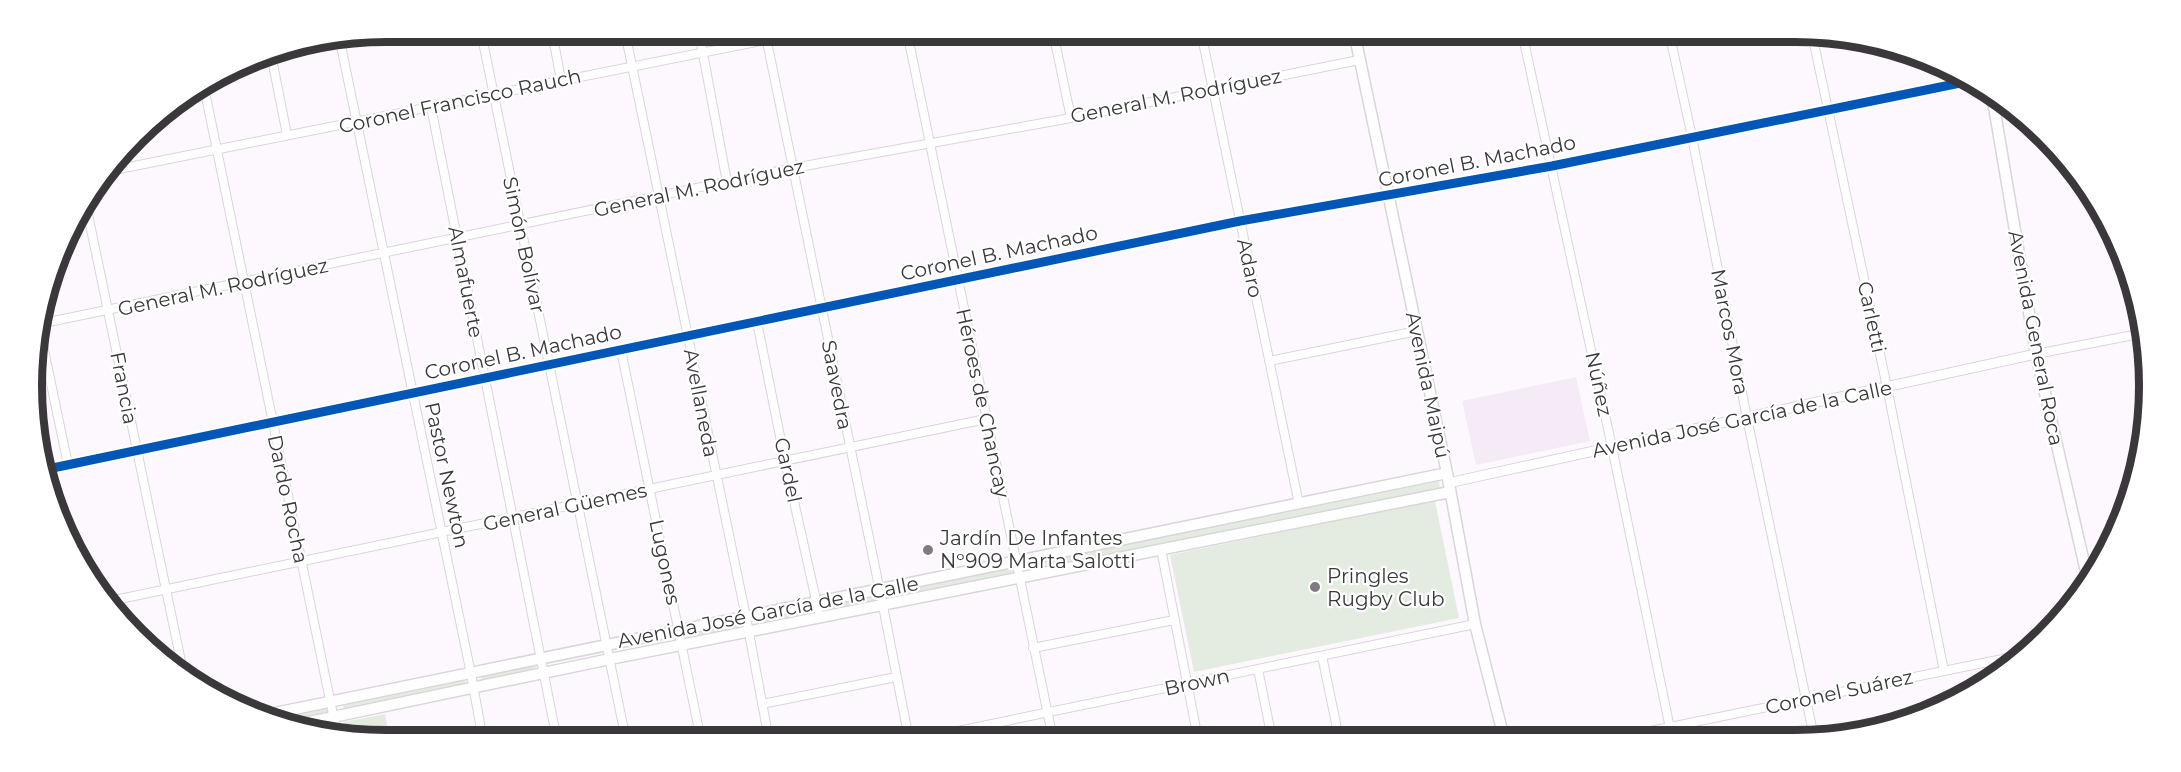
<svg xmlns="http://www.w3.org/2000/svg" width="2181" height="772" font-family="Montserrat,sans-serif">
  <rect width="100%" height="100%" fill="#fcf8fd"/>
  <path fill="#f5ebf7" d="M 1576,377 L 1590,441 L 1476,465 L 1462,401 Z"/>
  <path fill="#e4ece1" d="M 1439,481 L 1440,488 L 1031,571 L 1030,563 Z
    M 1435,501 L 1459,618 L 1194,672 L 1170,555 Z
    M 1013,567 L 1014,574 L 895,599 L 894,592 Z
    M 877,594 L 879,602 L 824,613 L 823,606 Z
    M 811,607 L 813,614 L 759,626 L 757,618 Z
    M 741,622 L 743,629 L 688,641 L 687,633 Z
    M 535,664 L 536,671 L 482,683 L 481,675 Z
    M 465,679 L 466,687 L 344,711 L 343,703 Z
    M 327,707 L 328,714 L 283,723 L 271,718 Z
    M 385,714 L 390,740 L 346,735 L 344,722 Z"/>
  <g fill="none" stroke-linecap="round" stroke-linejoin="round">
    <g stroke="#d9d6da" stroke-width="10">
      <path id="minor" d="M 481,32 L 626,740
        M 552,32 L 561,80
        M 625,32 L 746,617 L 769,740
        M 699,32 L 727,182
        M 765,32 L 883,606 L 909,739
        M 907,32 L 1053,739
        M 1053,32 L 1071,118
        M 1201,32 L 1299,504
        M 1522,32 L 1612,447 L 1672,738
        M 1669,32 L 1692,137 L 1747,418 L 1814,737
        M 1812,34 L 1887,387 L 1944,671
        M 340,41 L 471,674 L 483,740
        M 271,54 L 287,135
        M 204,87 L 337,734
        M 431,107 L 557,740
        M 114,170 L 806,32
        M 86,205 L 184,676
        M 757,322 L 785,461 L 820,618
        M 39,324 L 793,168 L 1071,118 L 1359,60
        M 39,326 L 68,465
        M 621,350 L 701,740
        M 2036,354 L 2144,333
        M 1269,361 L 1417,331
        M 43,470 L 1240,221 L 1552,166 L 1965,82
        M 1161,549 L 1198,739
        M 110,601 L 986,419
        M 1033,648 L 1174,620
        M 1322,656 L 1339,738
        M 1258,669 L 1272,739
        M 762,704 L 896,677
        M 1616,738 L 2027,654
        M 919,739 L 1475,624"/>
    </g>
    <g stroke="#d9d6da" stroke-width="11">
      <path id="tertiary" d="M 1448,483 L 2036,354"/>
    </g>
    <g stroke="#d9d6da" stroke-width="13">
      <path id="secondary" d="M 1354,32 L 1447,473 L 1475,624 L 1504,738
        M 1992,95 L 2036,354 L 2088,580
        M 265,715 L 1447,473
        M 290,726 L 610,659 L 1450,492"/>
    </g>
    <use href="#minor" stroke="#fffeff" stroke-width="8"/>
    <use href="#tertiary" stroke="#fffeff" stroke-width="9"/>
    <use href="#secondary" stroke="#fffeff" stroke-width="10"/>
    <g stroke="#fff" stroke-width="13">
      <path id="cycleway" d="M 43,470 L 1240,221 L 1552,166 L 1965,82"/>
    </g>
    <use href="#cycleway" stroke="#0057b8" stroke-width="9"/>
  </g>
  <g fill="#7f7b80" stroke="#fff" stroke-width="2">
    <circle cx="928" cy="550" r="6"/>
    <circle cx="1315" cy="587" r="6"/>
  </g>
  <g text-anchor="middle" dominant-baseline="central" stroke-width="4.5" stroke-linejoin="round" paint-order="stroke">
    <g font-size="20" fill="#3b383c" stroke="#fff">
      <text transform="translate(1176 96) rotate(-11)">General M. Rodríguez</text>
      <text transform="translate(460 101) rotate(-12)">Coronel Francisco Rauch</text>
      <text transform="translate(1477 161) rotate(-11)">Coronel B. Machado</text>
      <text transform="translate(699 188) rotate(-12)">General M. Rodríguez</text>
      <text transform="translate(524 245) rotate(78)">Simón Bolívar</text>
      <text transform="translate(999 253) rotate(-12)">Coronel B. Machado</text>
      <text transform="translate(1250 268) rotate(78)">Adaro</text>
      <text transform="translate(466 282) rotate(79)">Almafuerte</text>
      <text transform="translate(223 287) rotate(-12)">General M. Rodríguez</text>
      <text transform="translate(1872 317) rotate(78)">Carletti</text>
      <text transform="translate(1730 332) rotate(79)">Marcos Mora</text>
      <text transform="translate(2036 338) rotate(79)">Avenida General Roca</text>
      <text transform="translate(523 352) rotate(-12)">Coronel B. Machado</text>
      <text transform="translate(1599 384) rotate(78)">Núñez</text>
      <text transform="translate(837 385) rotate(79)">Saavedra</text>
      <text transform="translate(1428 385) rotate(78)">Avenida Maipú</text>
      <text transform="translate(124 388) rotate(79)">Francia</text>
      <text transform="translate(701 403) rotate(79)">Avellaneda</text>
      <text transform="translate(983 403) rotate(78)">Héroes de Chancay</text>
      <text transform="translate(1742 419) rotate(-12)">Avenida José García de la Calle</text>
      <text transform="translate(788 470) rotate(78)">Gardel</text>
      <text transform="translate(447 475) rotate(78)">Pastor Newton</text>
      <text transform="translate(288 499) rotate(78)">Dardo Rocha</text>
      <text transform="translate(565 507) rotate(-12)">General Güemes</text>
      <text transform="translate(665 562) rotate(78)">Lugones</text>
      <text transform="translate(768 612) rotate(-11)">Avenida José García de la Calle</text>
      <text transform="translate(1197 682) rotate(-12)">Brown</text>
      <text transform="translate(1839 692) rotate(-12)">Coronel Suárez</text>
    </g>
    <g font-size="20" fill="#3b383c" stroke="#fff" text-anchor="start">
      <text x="940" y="538">Jardín De Infantes<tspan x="940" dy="23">Nº909 Marta Salotti</tspan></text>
      <text x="1327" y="576">Pringles<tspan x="1327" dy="23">Rugby Club</tspan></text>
    </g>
  </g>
  <path d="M0 0H2181V772H0ZM386 42H1795A344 344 0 0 1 2139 386V386A344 344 0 0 1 1795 730H386A344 344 0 0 1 42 386V386A344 344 0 0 1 386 42Z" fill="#fff" fill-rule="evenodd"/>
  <path fill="none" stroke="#3b383c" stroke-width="8" d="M386 42H1795A344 344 0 0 1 2139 386V386A344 344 0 0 1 1795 730H386A344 344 0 0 1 42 386V386A344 344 0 0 1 386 42Z"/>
</svg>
